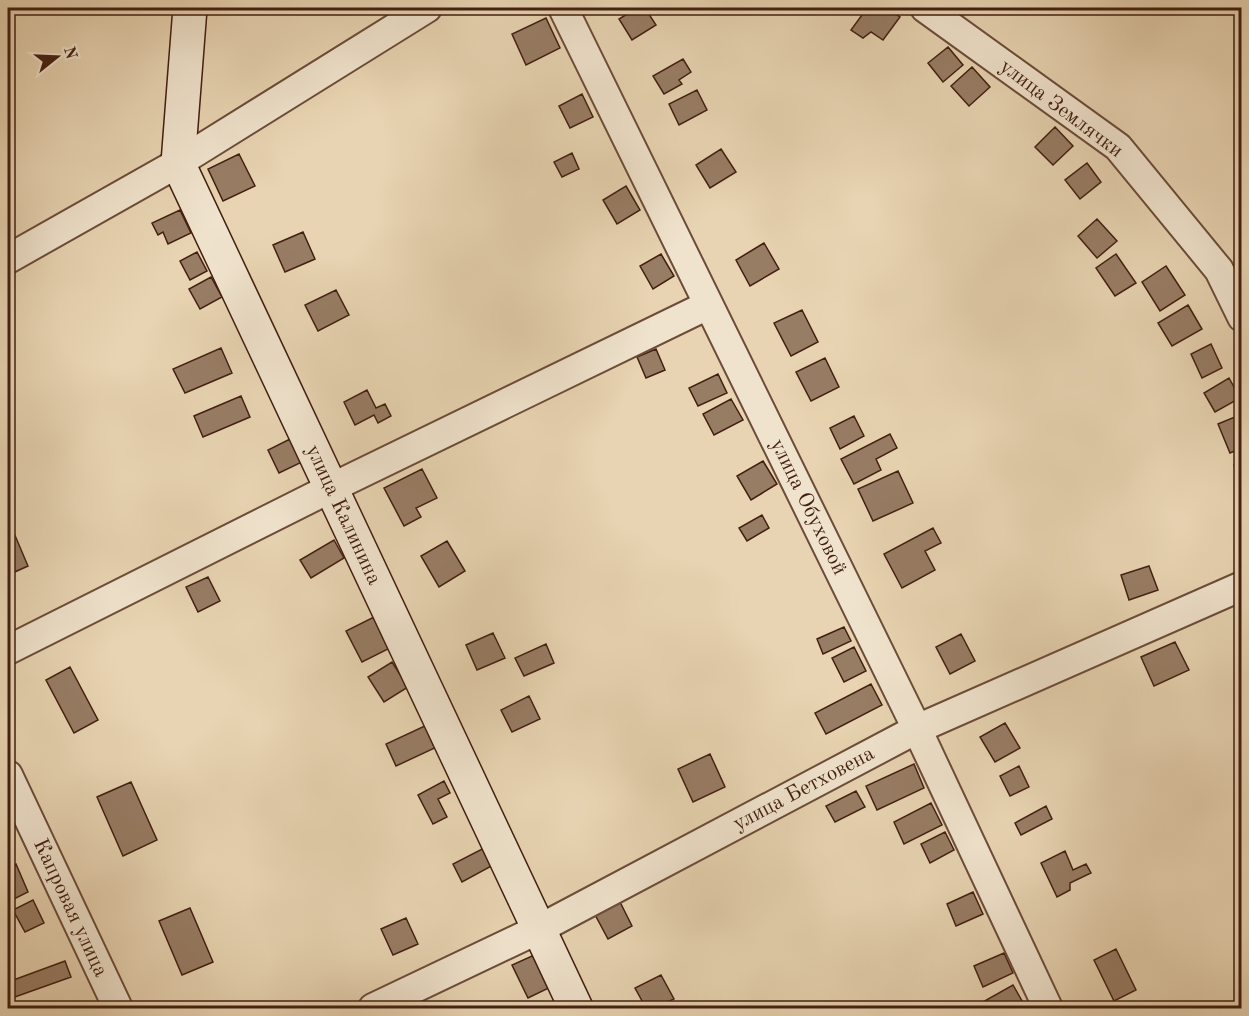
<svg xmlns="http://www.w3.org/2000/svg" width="1249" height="1016" font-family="'Old Standard TT',serif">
  <rect width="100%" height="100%" fill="#e8d4b2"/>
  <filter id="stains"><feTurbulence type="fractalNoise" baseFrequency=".00333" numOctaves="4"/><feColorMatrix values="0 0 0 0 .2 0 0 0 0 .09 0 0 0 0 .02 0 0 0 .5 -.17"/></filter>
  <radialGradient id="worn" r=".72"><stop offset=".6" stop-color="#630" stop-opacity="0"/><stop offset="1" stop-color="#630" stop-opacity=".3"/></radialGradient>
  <path fill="#987d65" stroke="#421f11" stroke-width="1.5" d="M 637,8 L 645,8 L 656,25 L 632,40 L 619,19 Z
    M 867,8 L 887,8 L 900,17 L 883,40 L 871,32 L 863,38 L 851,30 Z
    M 546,18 L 560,48 L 526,65 L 512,34 Z
    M 948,47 L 963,65 L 943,82 L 928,63 Z
    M 683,59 L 691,72 L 679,80 L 682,84 L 664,94 L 653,76 Z
    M 972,67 L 990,87 L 969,106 L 951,86 Z
    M 697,90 L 707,110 L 679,125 L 669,104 Z
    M 582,94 L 593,117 L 570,128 L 559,106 Z
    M 1055,127 L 1073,146 L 1053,165 L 1035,147 Z
    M 721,149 L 736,172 L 710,188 L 696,165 Z
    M 572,153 L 579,169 L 562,177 L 554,162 Z
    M 239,154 L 255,186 L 223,201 L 208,169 Z
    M 1087,163 L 1101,182 L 1080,199 L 1065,180 Z
    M 626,186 L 640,210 L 617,224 L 603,200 Z
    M 180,210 L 191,233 L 168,244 L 163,232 L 158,235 L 152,223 Z
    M 1097,219 L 1117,241 L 1097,258 L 1078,236 Z
    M 303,232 L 315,259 L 285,272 L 273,245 Z
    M 764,243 L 779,269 L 750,286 L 736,260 Z
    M 197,252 L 207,271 L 190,280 L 180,261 Z
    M 661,254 L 674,276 L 653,289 L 640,266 Z
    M 1116,254 L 1136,283 L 1115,296 L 1096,268 Z
    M 1166,266 L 1185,295 L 1160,311 L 1142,282 Z
    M 211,277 L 222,297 L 200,309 L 189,289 Z
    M 336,290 L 349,315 L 318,331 L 305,305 Z
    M 1188,305 L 1202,329 L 1172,346 L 1158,323 Z
    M 802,310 L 818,342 L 791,356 L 774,323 Z
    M 1211,344 L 1222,368 L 1202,378 L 1191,354 Z
    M 221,348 L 232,373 L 185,393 L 173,369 Z
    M 656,349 L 665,370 L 646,378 L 637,357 Z
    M 825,358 L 839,387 L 811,401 L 796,372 Z
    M 718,374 L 727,393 L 698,406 L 689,388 Z
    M 1229,378 L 1240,398 L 1215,412 L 1204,393 Z
    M 367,390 L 376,408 L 385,404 L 391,416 L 378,423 L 374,415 L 355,425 L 344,402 Z
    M 241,396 L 250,417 L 203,437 L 194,416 Z
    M 731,399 L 743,420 L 714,435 L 703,414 Z
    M 1242,414 L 1242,448 L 1230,453 L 1218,424 Z
    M 854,416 L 864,436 L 840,449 L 830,428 Z
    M 890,434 L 897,448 L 876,459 L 881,470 L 854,484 L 841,459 Z
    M 290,439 L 302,462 L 279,473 L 268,450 Z
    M 763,461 L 777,484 L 751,500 L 737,476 Z
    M 1242,462 L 1242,486 L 1234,465 Z
    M 422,469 L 437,498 L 416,508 L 421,517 L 404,526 L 384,488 Z
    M 898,471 L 913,503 L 873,521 L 858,489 Z
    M 762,515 L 769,528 L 747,541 L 739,528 Z
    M 8,519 L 28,566 L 8,575 Z
    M 933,528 L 941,543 L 925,551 L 935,570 L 902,588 L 884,554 Z
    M 334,540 L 344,558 L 311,578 L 300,560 Z
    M 447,541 L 465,571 L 439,587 L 421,556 Z
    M 1149,566 L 1158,590 L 1129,600 L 1121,575 Z
    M 208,577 L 220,601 L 198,612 L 186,587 Z
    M 374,617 L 390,648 L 362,662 L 346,631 Z
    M 844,627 L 851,641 L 823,654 L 817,639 Z
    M 493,633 L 505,658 L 477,670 L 466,645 Z
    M 961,634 L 975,661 L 950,674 L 936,647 Z
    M 1175,642 L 1189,670 L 1154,686 L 1141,657 Z
    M 546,644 L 554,663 L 524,676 L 515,658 Z
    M 854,647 L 866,671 L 844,682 L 832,658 Z
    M 392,662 L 408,687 L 384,702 L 368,677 Z
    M 70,667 L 98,720 L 74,733 L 46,680 Z
    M 871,684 L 882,705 L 826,734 L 815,713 Z
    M 529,696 L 540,719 L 512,732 L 501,710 Z
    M 1005,723 L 1020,748 L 995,762 L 980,737 Z
    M 429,724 L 439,746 L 396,766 L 386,744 Z
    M 710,754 L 725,787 L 693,802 L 678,769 Z
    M 914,764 L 924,788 L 877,810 L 866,786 Z
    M 1019,766 L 1029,787 L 1010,796 L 1000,776 Z
    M 444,781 L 450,793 L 438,799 L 447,817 L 433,824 L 418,795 Z
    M 131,782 L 157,840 L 123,856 L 97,797 Z
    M 856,791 L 865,807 L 835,822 L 826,806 Z
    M 931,803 L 942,825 L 904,844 L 894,822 Z
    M 1046,806 L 1052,819 L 1021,835 L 1015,823 Z
    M 945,832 L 954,850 L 930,863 L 921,844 Z
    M 488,846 L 497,863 L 462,882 L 453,864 Z
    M 1065,851 L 1073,870 L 1086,864 L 1091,873 L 1070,883 L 1070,890 L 1057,897 L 1041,863 Z
    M 16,864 L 28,892 L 8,902 L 8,868 Z
    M 973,892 L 983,914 L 956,926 L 947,904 Z
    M 617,896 L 632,926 L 608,939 L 592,909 Z
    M 33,900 L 44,923 L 25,932 L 13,910 Z
    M 190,908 L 213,962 L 182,975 L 159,921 Z
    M 406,918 L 418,944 L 393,955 L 381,929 Z
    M 1116,949 L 1136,990 L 1114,1001 L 1094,960 Z
    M 541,952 L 557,984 L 528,998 L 512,965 Z
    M 1004,953 L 1013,973 L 983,987 L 974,966 Z
    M 65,961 L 71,977 L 12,998 L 8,982 Z
    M 661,975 L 674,999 L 654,1008 L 646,1008 L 635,988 Z
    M 1013,985 L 1026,1008 L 984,1008 L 981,1003 Z"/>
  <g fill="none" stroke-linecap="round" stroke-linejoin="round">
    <g stroke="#6c4c39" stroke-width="32">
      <path id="street" d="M 563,8 L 917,729 L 1048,1008
        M 925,8 L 1118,147 L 1219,270 L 1242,317
        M 8,259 L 178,163 L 427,8
        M 8,650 L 331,488 L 708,305
        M 8,775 L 118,1008
        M 373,1008 L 539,929 L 917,729 L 1242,586"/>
    </g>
    <g stroke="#421f11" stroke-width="36">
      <path id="secondary" d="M 190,8 L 178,163 L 576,1008"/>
    </g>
    <use href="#street" stroke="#f0e3cd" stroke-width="28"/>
    <use href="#secondary" stroke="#f0e3cd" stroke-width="33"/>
  </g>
  <g text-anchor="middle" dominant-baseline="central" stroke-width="5" stroke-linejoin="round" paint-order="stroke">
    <g font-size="21" fill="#421f11" stroke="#f0e3cd">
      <text transform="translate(1061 109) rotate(37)">улица Землячки</text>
      <text transform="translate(808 507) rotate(64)">улица Обуховой</text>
      <text transform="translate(343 515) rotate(65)">улица Калинина</text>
      <text transform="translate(804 789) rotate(-28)">улица Бетховена</text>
      <text transform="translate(70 908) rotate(65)">Капровая улица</text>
    </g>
  </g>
  <rect width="1249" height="1016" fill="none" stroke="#e8d4b2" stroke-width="30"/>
  <rect x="9" y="9" width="1231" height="998" fill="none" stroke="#421f11" stroke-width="3"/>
  <rect x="15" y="15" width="1219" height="986" fill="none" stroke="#421f11" stroke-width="1.5"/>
  <g transform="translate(57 57) rotate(72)" stroke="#f0e3cd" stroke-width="4.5" paint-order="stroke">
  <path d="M0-4.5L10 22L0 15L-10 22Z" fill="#421f11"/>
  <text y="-9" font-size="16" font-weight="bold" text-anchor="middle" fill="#421f11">N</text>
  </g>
  <rect width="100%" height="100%" filter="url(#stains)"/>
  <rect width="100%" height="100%" fill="url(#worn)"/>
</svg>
